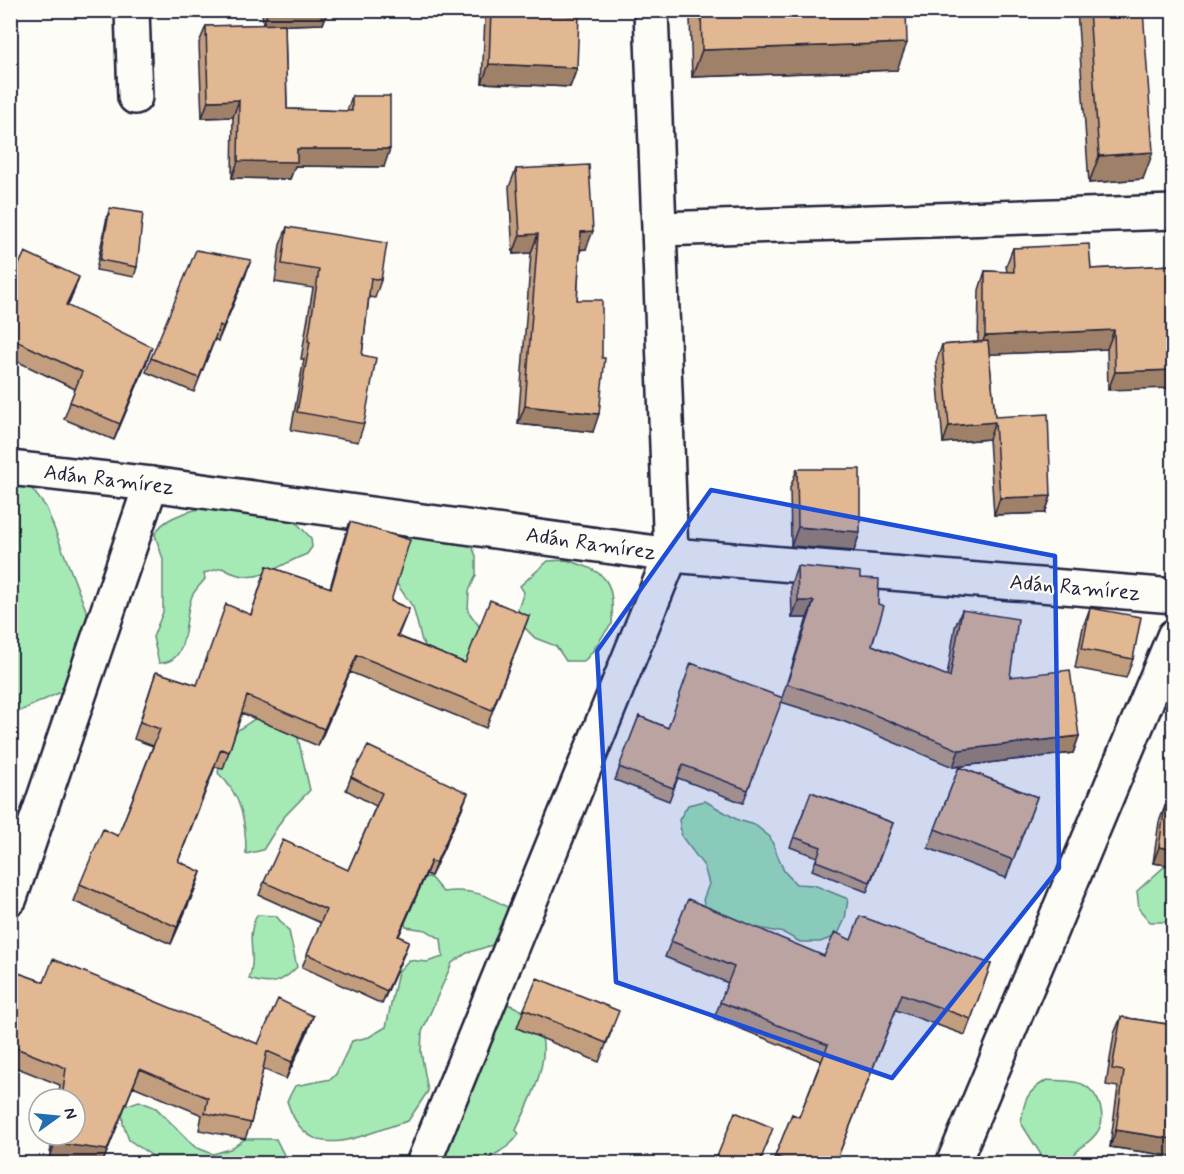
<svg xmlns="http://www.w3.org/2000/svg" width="1184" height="1174" font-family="Mynerve,sans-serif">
  <rect width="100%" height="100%" fill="#fdfcf7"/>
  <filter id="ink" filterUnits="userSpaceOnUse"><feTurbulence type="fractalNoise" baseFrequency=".0167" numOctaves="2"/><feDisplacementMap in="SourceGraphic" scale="12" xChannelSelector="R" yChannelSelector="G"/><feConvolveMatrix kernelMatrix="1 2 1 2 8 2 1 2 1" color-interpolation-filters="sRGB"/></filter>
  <g filter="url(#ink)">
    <path fill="#a5e9b4" stroke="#648678" stroke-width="1.5" d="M 10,473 L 25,480 L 46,507 L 91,623 L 65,690 L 14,714 L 10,714 Z
      M 224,503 L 247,514 L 292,518 L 311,538 L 312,547 L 307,554 C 274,566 258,589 222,568 L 204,573 L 205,579 C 201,584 196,589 193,594 C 182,614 192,664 159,663 L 153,637 L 163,612 L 163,559 L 155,535 C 162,514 204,508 224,503 Z
      M 433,533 L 469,539 L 476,556 L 476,575 L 469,591 L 468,611 L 490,641 C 473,671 461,663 432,656 L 422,641 L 413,607 L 392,577 L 396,536 Z
      M 566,560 C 608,572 614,580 612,624 C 601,635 597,649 584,661 L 566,661 L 556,646 L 535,638 L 523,626 L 518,609 L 524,592 L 520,586 L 548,561 Z
      M 269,709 L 297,734 L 310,790 L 283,818 L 263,850 L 246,854 C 246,822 242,795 218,773 L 225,739 Z
      M 705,801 L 738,820 L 755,825 L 770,837 L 784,871 L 796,884 L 814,885 L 848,899 L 845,919 L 837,936 L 820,942 L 800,942 L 784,933 L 708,918 L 703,900 L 709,884 L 704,866 L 682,837 L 679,820 L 688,805 Z
      M 1173,859 L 1173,922 L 1150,922 L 1139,909 L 1137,891 Z
      M 430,877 L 443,892 C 471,888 488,895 512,910 L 502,942 L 467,953 L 452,963 L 422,1032 L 421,1052 L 428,1091 L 408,1121 C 360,1134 308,1169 287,1101 L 295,1086 L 331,1079 L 336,1074 L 352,1041 L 369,1037 L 386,1027 L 398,972 L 409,960 L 427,962 L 443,957 L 441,939 L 426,930 L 406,927 L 400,909 L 412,878 Z
      M 257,915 L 276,916 L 289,931 L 297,967 C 281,984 270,986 249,979 C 258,952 244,941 257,915 Z
      M 507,1004 C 570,1024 536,1089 516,1130 L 519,1134 C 507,1151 498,1150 484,1163 L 442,1163 L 438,1152 L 490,1009 Z
      M 1047,1080 C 1057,1081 1076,1080 1084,1085 C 1100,1094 1108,1119 1096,1134 C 1086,1147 1079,1144 1069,1163 L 1043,1163 L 1040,1153 L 1021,1123 C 1024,1100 1026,1092 1047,1080 Z
      M 139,1101 L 156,1108 L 195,1147 L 213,1154 L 230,1149 L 245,1139 L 276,1139 L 284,1155 L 284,1163 L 163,1163 L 129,1140 L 123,1124 L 122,1107 Z"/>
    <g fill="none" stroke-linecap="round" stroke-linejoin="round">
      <g stroke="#22223b" stroke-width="38">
        <path id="minor" d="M 132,10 L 135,97
          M 660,229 L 1174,212
          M 10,898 L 151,484
          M 423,1164 L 671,555 L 651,10
          M 953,1164 L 1174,636"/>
      </g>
      <g stroke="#22223b" stroke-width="38">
        <path id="tertiary" d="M 10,468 L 151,484 L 671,555 L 1174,596"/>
      </g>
      <use href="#minor" stroke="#fdfcf7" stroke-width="33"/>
      <use href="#tertiary" stroke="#fdfcf7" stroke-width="33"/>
    </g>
    <path fill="#c29e7e" stroke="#22223b" stroke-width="1.5" d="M 262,10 L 328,10 L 323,24 L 285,25 L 287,109 L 347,111 L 352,96 L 384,167 L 295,166 L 290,179 L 232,178 L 233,117 L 202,118 L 199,43 L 206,26 L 263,25 Z
      M 457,10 L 569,10 L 577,68 L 570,87 L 482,83 L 485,18 L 457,18 Z
      M 693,10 L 906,10 L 897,70 L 692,77 L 690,18 Z
      M 1077,10 L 1143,10 L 1143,179 L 1089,183 Z
      M 516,169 L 586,249 L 580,250 L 577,300 L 593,432 L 518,424 L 531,253 L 513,254 L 509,187 Z
      M 110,208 L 137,267 L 134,277 L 96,270 L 107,217 Z
      M 287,227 L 381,280 L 375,298 L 369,297 L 362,355 L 364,424 L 358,442 L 291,430 L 304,359 L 301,359 L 313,288 L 275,282 L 280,245 Z
      M 1013,248 L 1091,269 L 1173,265 L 1108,390 L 1107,349 L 989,354 L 995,417 L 1051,496 L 1045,513 L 994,515 L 989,439 L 943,443 L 936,362 L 942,345 L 978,342 L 979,290 L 985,271 L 1007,272 L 1006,266 Z
      M 246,274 L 218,341 L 215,339 L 194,392 L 146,372 L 151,358 Z
      M 10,283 L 73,294 L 67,306 L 146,364 L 114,440 L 64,419 L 75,389 L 10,358 Z
      M 797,469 L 860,532 L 854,551 L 791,546 L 790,488 Z
      M 350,522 L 391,601 L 409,609 L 398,636 L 465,663 L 529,616 L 486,728 L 350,672 L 318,746 L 242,713 L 223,769 L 215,767 L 178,862 L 201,872 L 195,889 L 171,944 L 73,901 L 80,884 L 118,836 L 153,746 L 134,739 L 156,672 L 197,685 L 251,614 L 267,566 L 330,588 L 344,539 Z
      M 797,566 L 860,578 L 872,645 L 947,676 L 955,627 L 962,610 L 1010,677 L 1079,736 L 1073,753 L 953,767 L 845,722 L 781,702 L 743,803 L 678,778 L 669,801 L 615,780 L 639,716 L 668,728 L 782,698 L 807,618 L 792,618 L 791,584 Z
      M 1090,608 L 1133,659 L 1126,678 L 1075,668 L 1083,627 Z
      M 959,767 L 1037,797 L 1006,878 L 928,848 Z
      M 351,777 L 463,806 L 431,876 L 426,874 L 399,936 L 404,954 L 382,1004 L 302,967 L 321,923 L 259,895 L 264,882 L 348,870 L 376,806 L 346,790 Z
      M 811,792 L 893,823 L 867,892 L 812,870 L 817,857 L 790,847 Z
      M 1165,806 L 1173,807 L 1173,866 L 1153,863 L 1159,822 Z
      M 851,940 L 991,964 L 965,1035 L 896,1010 L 835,1164 L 772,1164 L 792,1114 L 799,1117 L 821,1061 L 714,1018 L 728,983 L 665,957 L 671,941 L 824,956 Z
      M 10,970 L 44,982 L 258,1044 L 313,1016 L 307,1033 L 286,1079 L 263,1069 L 251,1123 L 245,1139 L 199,1130 L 202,1115 L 133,1086 L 102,1164 L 79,1164 L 49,1160 L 53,1135 L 75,1135 L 75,1099 L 58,1099 L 60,1085 L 10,1065 Z
      M 524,1009 L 612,1030 L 599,1062 L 517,1028 Z
      M 1121,1017 L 1173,1025 L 1173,1164 L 1171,1164 L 1171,1156 L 1110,1147 L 1118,1087 L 1106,1085 L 1114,1034 Z"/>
    <path fill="#9e8167" stroke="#22223b" stroke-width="1.5" d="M 268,10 L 328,10 L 323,24 L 263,26 Z
      M 459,10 L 488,10 L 485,18 L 457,18 Z
      M 907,43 L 897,70 L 692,77 L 702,50 Z
      M 489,64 L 577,68 L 570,87 L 482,83 Z
      M 239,100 L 233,117 L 202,118 L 208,101 Z
      M 297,149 L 390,149 L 384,167 L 295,166 L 290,179 L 232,178 L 238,161 Z
      M 1153,152 L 1143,179 L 1089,183 L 1099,156 Z
      M 17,195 L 10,214 L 10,196 Z
      M 593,231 L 586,249 L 574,250 L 581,232 Z
      M 538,234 L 531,253 L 513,254 L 520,235 Z
      M 251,260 L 246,274 L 218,341 L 223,327 Z
      M 79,277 L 73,294 L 60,322 L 66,305 Z
      M 1114,330 L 1107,349 L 978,355 L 985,336 Z
      M 152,347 L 146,364 L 114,440 L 120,424 Z
      M 1173,370 L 1173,388 L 1108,390 L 1115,372 Z
      M 525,406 L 599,414 L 593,432 L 518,424 Z
      M 995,422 L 989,439 L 943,443 L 949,426 Z
      M 1051,496 L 1045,513 L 994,515 L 1000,498 Z
      M 798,527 L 860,532 L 854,551 L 791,546 Z
      M 798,601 L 814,601 L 807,618 L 792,618 Z
      M 357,655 L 350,672 L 318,746 L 324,729 Z
      M 1079,736 L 1073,753 L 953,767 L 959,750 Z
      M 468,793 L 463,806 L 431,876 L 436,863 Z
      M 1159,847 L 1173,849 L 1173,866 L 1153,863 Z
      M 431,861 L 426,874 L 393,949 L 398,936 Z
      M 201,872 L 195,889 L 171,944 L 177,927 Z
      M 409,941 L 404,954 L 382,1004 L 387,991 Z
      M 313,1016 L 307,1033 L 286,1079 L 292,1062 Z
      M 140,1069 L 102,1164 L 79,1164 L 49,1160 L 55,1143 Z
      M 1116,1130 L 1173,1139 L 1173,1150 L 1171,1156 L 1110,1147 Z"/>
    <path fill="#e2b893" stroke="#22223b" stroke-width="1.5" d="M 491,10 L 569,10 L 568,15 L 579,15 L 577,68 L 489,64 Z
      M 701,10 L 906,10 L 907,43 L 702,50 Z
      M 1089,10 L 1143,10 L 1153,152 L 1099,156 Z
      M 285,24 L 287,109 L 352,111 L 352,96 L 390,96 L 390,149 L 297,149 L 297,162 L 238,161 L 239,100 L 208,101 L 206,26 Z
      M 10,136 L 17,195 L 10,196 Z
      M 589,165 L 593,231 L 581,232 L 577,300 L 602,300 L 602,358 L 605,358 L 599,414 L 525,406 L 538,234 L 520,235 L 516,169 Z
      M 110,208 L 143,213 L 137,267 L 100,260 Z
      M 287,227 L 387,243 L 381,280 L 371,278 L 362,355 L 376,358 L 364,424 L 297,412 L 310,342 L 308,341 L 319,270 L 282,264 Z
      M 1089,244 L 1091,269 L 1173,265 L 1173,370 L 1115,372 L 1114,330 L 985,336 L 985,271 L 1014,272 L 1013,248 Z
      M 196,250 L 251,260 L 223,327 L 220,325 L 199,378 L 151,358 Z
      M 25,252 L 79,277 L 66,305 L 152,347 L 120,424 L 70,402 L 82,372 L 10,338 L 10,283 Z
      M 988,341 L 995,417 L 1048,414 L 1051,496 L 1000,498 L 995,422 L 949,426 L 942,345 Z
      M 797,469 L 860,469 L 860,532 L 798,527 Z
      M 350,522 L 410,540 L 391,601 L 409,609 L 397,636 L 465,663 L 490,600 L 529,616 L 492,710 L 357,655 L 324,729 L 247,696 L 229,752 L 221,749 L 178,861 L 201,872 L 177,927 L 80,884 L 103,829 L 118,836 L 160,729 L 140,722 L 156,672 L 197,685 L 226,604 L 251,615 L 267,566 L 331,588 Z
      M 797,566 L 860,572 L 860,578 L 879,579 L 878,604 L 884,606 L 872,645 L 950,677 L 962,610 L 1018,619 L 1010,677 L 1070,670 L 1079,736 L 959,750 L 851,705 L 787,684 L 814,601 L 798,601 Z
      M 1090,608 L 1141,617 L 1133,659 L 1082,649 Z
      M 691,663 L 783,698 L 748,790 L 683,765 L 673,788 L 619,767 L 639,716 L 668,728 Z
      M 368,746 L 468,793 L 436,863 L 431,861 L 398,936 L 409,941 L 387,991 L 307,954 L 326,910 L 264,882 L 283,840 L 348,870 L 382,793 L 351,777 Z
      M 959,767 L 1037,797 L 1013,860 L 935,829 Z
      M 811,792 L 893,823 L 870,882 L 816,861 L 821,847 L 794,837 Z
      M 1165,806 L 1173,807 L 1173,849 L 1159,847 Z
      M 688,899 L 824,956 L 835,932 L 851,940 L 860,916 L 991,964 L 971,1019 L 902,994 L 835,1164 L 793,1164 L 775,1156 L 792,1114 L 799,1117 L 828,1045 L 720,1002 L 734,967 L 671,941 Z
      M 53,959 L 258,1044 L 278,999 L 313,1016 L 292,1062 L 267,1051 L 251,1123 L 205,1113 L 208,1098 L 140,1069 L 107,1150 L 55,1143 L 57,1135 L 75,1135 L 75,1099 L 62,1099 L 66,1068 L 11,1046 L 17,1029 L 10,1026 L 10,970 L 44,982 Z
      M 537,978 L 619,1011 L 606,1043 L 524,1009 Z
      M 1121,1017 L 1173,1025 L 1173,1139 L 1116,1130 L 1124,1071 L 1112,1069 Z
      M 735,1112 L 773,1128 L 759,1164 L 714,1164 Z"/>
  </g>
  <path fill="#1d4ed8" fill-opacity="0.2" stroke="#1d4ed8" stroke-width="4.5" stroke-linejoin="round" d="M 711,490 L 1055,556 L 1059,868 L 892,1078 L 616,982 L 597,651 Z"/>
  <g text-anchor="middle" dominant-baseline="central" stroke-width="4.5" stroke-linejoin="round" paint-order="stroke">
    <g font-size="21" fill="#22223b" stroke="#fdfcf7">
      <text transform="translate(109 480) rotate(7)">Adán Ramírez</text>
      <text transform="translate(591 544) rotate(8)">Adán Ramírez</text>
      <text transform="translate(1075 588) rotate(5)">Adán Ramírez</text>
    </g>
  </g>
  <rect width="1184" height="1174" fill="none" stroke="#fdfcf7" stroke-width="36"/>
  <rect x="18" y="18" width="1148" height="1138" fill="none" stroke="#22223b" stroke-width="2" filter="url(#ink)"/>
  <g transform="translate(57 1117) rotate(75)"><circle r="28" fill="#fdfcf7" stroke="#a5a5ac" stroke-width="1.5"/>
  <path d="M0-4.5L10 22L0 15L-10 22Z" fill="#1f6fb2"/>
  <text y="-9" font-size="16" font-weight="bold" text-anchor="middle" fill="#22223b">N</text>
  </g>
</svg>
